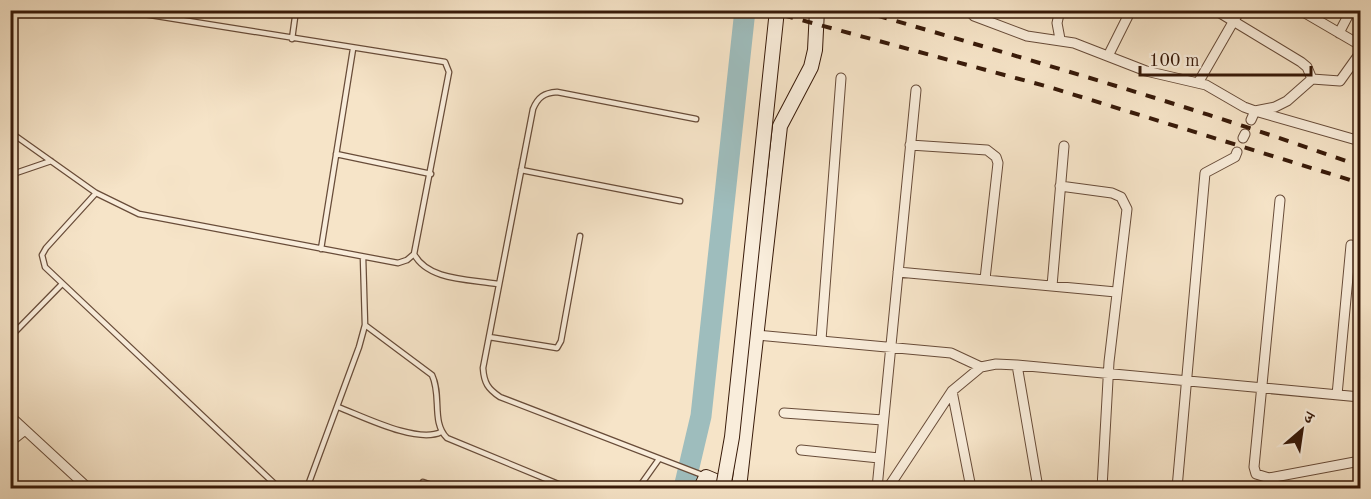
<svg xmlns="http://www.w3.org/2000/svg" width="1371" height="499" font-family="'Old Standard TT','Noto Serif Devanagari',serif">
  <rect width="100%" height="100%" fill="#f6e4c8"/>
  <filter id="stains"><feTurbulence type="fractalNoise" baseFrequency=".00333" numOctaves="4"/><feColorMatrix values="0 0 0 0 .2 0 0 0 0 .09 0 0 0 0 .02 0 0 0 .5 -.17"/></filter>
  <radialGradient id="worn" r=".72"><stop offset=".6" stop-color="#630" stop-opacity="0"/><stop offset="1" stop-color="#630" stop-opacity=".3"/></radialGradient>
  <g fill="none" stroke-linecap="round" stroke-linejoin="round">
    <path stroke="#9ebdbd" stroke-width="21" d="M 684,488 L 701,416 L 745,10"/>
    <g stroke="#684c39" stroke-width="7">
      <path id="lane" d="M 292,39 L 296,10
        M 696,119 L 557,92 C 544,93 538,97 533,109 L 483,368 C 484,383 488,389 500,397 L 705,476
        M 10,132 L 96,193 L 139,214 L 398,263 L 407,260 L 414,254 L 449,72 L 445,62 L 119,10
        M 336,154 L 431,174
        M 521,170 L 680,201
        M 10,175 L 51,161
        M 96,193 L 46,248 L 42,255 L 45,267 L 279,488
        M 321,249 L 353,49
        M 414,254 C 428,281 470,279 498,284
        M 365,325 L 432,375 C 442,396 431,422 447,438 L 568,488
        M 15,332 L 61,285
        M 489,337 L 557,348 L 561,341 L 580,236
        M 338,407 C 362,416 417,444 441,432
        M 423,482 L 440,488
        M 642,483 L 659,459
        M 307,488 L 359,347 L 365,325 L 363,257"/>
    </g>
    <g stroke="#684c39" stroke-width="11">
      <path id="street" d="M 968,10 L 974,16 L 1027,36 L 1074,43 L 1146,71 L 1206,85 L 1244,107 L 1255,111 L 1275,107 L 1287,101 L 1312,79 L 1340,81 L 1360,53
        M 1215,10 L 1301,62 L 1307,67 L 1312,79
        M 1300,10 L 1360,45
        M 1339,33 L 1351,10
        M 1060,39 L 1057,23 L 1060,10
        M 1108,56 L 1131,10
        M 1198,83 L 1240,10
        M 1251,120 L 1255,111 L 1360,141
        M 1243,138 L 1245,134
        M 910,145 L 987,150 L 996,157 L 998,163 L 985,279
        M 1060,186 L 1112,193 L 1121,197 L 1127,209 L 1109,362 L 1102,488
        M 1280,200 L 1254,467 L 1256,474 L 1269,478 L 1360,461
        M 898,272 L 1116,292
        M 1052,286 L 1064,146
        M 756,335 L 951,353 L 981,367 L 996,364 L 1017,365 L 1360,397
        M 821,340 L 841,78
        M 1017,365 L 1038,488
        M 952,391 L 971,488
        M 1337,395 L 1351,245
        M 784,413 L 883,420
        M 10,416 L 88,488
        M 10,442 L 25,430
        M 801,450 L 879,458
        M 10,484 L 15,488
        M 877,488 L 916,90
        M 888,488 L 952,391 L 981,367
        M 1177,488 L 1205,173 L 1235,157 L 1237,152"/>
    </g>
    <g stroke="#381a09" stroke-width="16">
      <path id="secondary" d="M 701,488 L 706,477 L 732,488
        M 739,488 L 780,126 L 811,67 L 815,50 L 817,10"/>
    </g>
    <use href="#lane" stroke="#f9eddb" stroke-width="4.5"/>
    <use href="#street" stroke="#f9eddb" stroke-width="9"/>
    <use href="#secondary" stroke="#f9eddb" stroke-width="14"/>
    <path stroke="#381a09" stroke-width="4" stroke-dasharray="10 10" stroke-linecap="butt" d="M 764,10 L 1049,87 L 1360,183
      M 858,10 C 1027,59 1195,107 1360,166"/>
    <g stroke="#381a09" stroke-width="16" stroke-linecap="butt">
      <path id="secondary-bridge" d="M 723,488 L 732,437 L 777,10"/>
    </g>
    <use href="#secondary-bridge" stroke="#f9eddb" stroke-width="14"/>
  </g>
  <rect width="1371" height="499" fill="none" stroke="#f6e4c8" stroke-width="36"/>
  <rect x="12" y="12" width="1347" height="475" fill="none" stroke="#381a09" stroke-width="3"/>
  <rect x="18" y="18" width="1335" height="463" fill="none" stroke="#381a09" stroke-width="1.5"/>
  <g transform="translate(1302 430) rotate(29)" stroke="#f9eddb" stroke-width="4.5" paint-order="stroke">
  <path d="M0-4.5L10 22L0 15L-10 22Z" fill="#381a09"/>
  <text y="-9" font-size="16" font-weight="bold" text-anchor="middle" fill="#381a09">उ</text>
  </g>
  <path d="M1140 66v9h171v-9" fill="none" stroke="#381a09" stroke-width="3"/>
  <text x="1149" y="66" font-size="18" fill="#381a09" stroke="#f9eddb" stroke-width="4.5" paint-order="stroke">100 m</text>
  <rect width="100%" height="100%" filter="url(#stains)"/>
  <rect width="100%" height="100%" fill="url(#worn)"/>
</svg>
